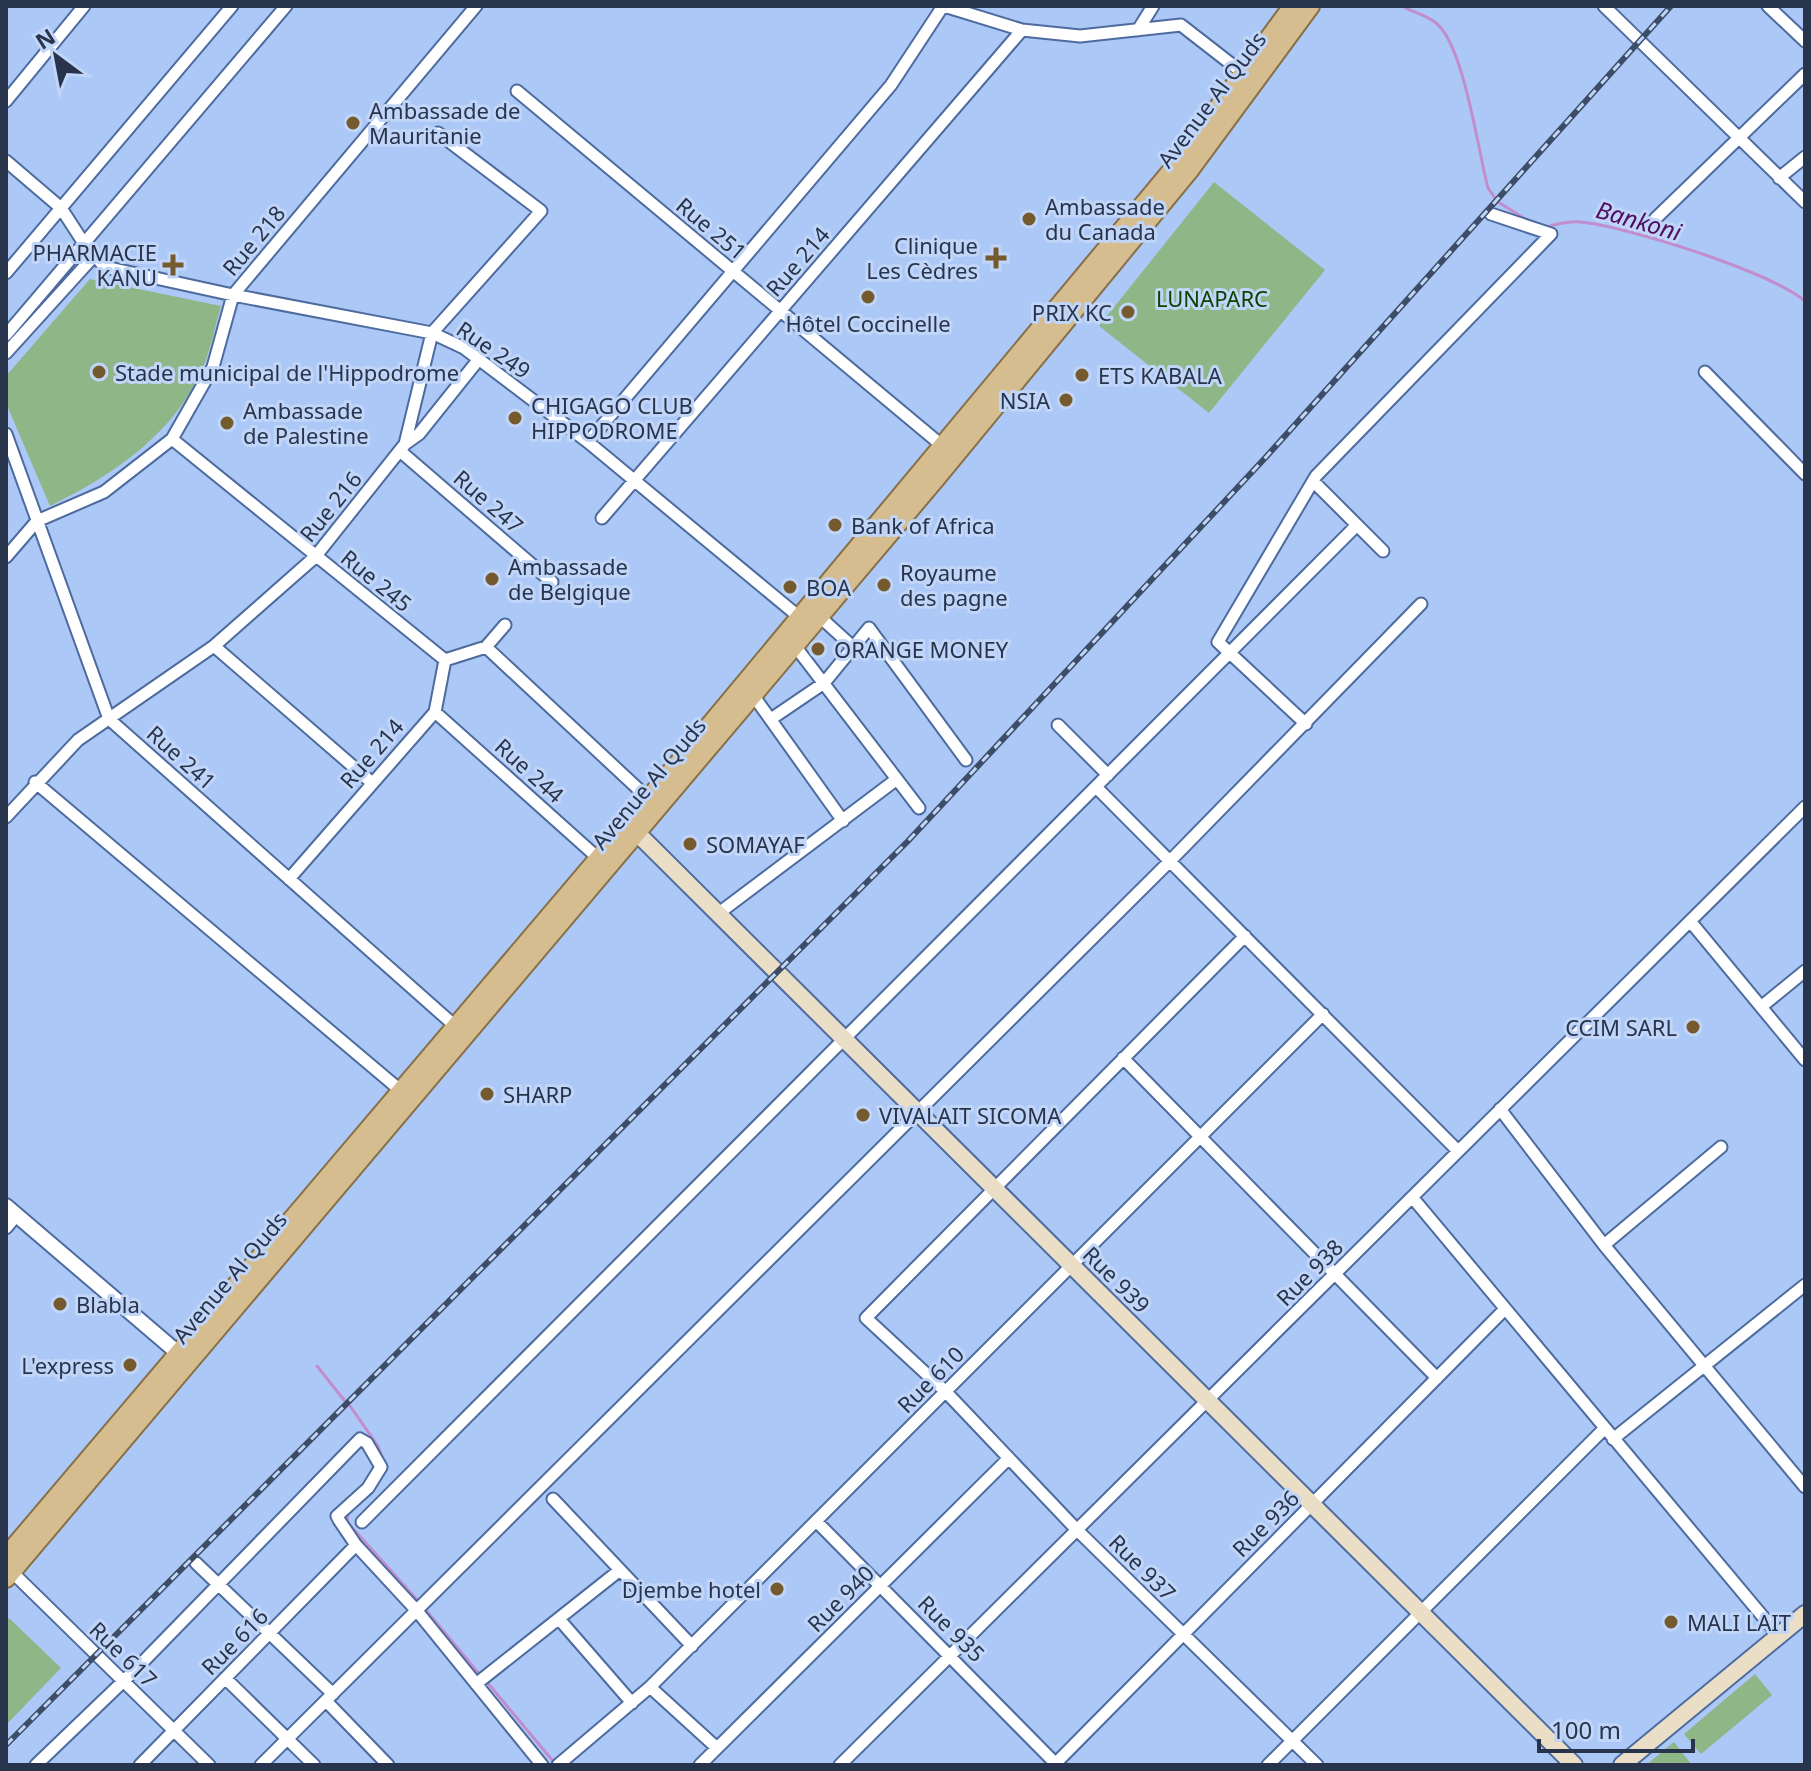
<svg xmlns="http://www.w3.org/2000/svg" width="1811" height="1771" font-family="'Noto Sans',sans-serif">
  <rect width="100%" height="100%" fill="#acc8f6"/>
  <path fill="#8fb687" d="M 1214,182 L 1325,270 L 1209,413 L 1099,326 Z
    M 90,279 L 221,306 C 216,323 212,342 206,360 C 179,431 115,474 50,506 L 6,403 L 6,376 Z
    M 9,1618 L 61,1668 L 6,1725 L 6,1621 Z
    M 1755,1674 L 1772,1695 L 1701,1754 L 1684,1734 Z
    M 1674,1742 L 1691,1764 L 1646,1765 Z"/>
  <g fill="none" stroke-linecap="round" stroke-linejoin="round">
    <path stroke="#c18dcd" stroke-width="3" d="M 1402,6 C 1412,12 1426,15 1436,23 C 1464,45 1478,151 1488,188 L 1498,202 L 1530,222
      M 1544,228 C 1556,224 1567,221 1580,222 C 1627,226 1770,272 1805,301
      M 317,1366 L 344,1400
      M 350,1406 L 378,1446 L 383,1460
      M 348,1512 L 347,1522 L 420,1603
      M 425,1609 L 480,1675
      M 486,1681 L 553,1761"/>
    <g stroke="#4d6b9f" stroke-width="15">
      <path id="minor" d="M 944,6 L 1022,30 L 1080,36 L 1181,25 L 1244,74
        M 1604,6 L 1805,202
        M 1768,6 L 1805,41
        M 1138,30 L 1153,6
        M 517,91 L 945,448
        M 6,101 L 84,6
        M 6,161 L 61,208 L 85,245 L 105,267 L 233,295 L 432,333 L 464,348 L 588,442 L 804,621
        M 1779,178 L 1805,157
        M 1655,219 L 1805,74
        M 6,273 L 232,6
        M 6,335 L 286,6
        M 6,353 L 94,256
        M 1705,372 L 1805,474
        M 6,434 L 109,719 L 455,1026
        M 172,439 L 445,660
        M 588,442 L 891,85 L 943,6
        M 405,444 L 419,434 L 479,359
        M 400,451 L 552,582
        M 1313,481 L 1383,551
        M 602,518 L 1022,30
        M 6,557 L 37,521 L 104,492 L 172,439 L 213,367 L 233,295 L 476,6
        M 820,617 L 853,647
        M 214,646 L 371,782
        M 795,646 L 919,808
        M 486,647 L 649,799
        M 753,695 L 843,821
        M 435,712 L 598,858
        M 771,719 L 824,683 L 869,628 L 966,760
        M 1306,724 L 1218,642 L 1316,476 L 1551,234 L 1491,214
        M 1058,725 L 1108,775
        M 35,782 L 400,1090
        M 1096,787 L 1458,1151
        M 6,817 L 78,740 L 214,646 L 315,557 L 405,444 L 432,333 L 541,211 L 438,133
        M 289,879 L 435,712 L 445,660 L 486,647 L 505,625
        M 719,913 L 897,779
        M 1690,921 L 1805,1060
        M 1245,936 L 866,1318 L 946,1392 L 1077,1530 L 1317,1765
        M 1761,1007 L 1805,971
        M 1123,1058 L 1437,1378
        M 1500,1109 L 1604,1245 L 1805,1487
        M 1412,1197 L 1779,1636
        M 6,1228 L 17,1215
        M 1604,1245 L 1721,1147
        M 1613,1439 L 1805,1285
        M 553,1499 L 692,1646
        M 816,1521 L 1057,1765
        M 362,1522 L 1357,525
        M 196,1563 L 333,1694
        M 11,1571 L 209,1765
        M 559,1619 L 632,1703
        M 225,1678 L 314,1765
        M 476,1684 L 620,1570
        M 650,1687 L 717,1748
        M 326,1701 L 388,1765
        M 36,1765 L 134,1671 L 360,1439 L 367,1443 L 381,1467 L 368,1488 L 337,1516 L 339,1520 L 356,1545 L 417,1611 L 542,1765
        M 140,1765 L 356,1545
        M 261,1765 L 1170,861 L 1421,604
        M 558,1765 L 650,1687 L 1323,1014
        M 700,1765 L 1008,1459
        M 840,1765 L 1805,807
        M 1054,1765 L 1505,1309
        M 1268,1765 L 1604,1429"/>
    </g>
    <g stroke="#4d6b9f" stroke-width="18">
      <path id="tertiary" d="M 6,1206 L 185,1359"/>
    </g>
    <g stroke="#4d6b9f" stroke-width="20">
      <path id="secondary" d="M 628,824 L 1574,1765
        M 1622,1765 L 1805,1614"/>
    </g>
    <g stroke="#877047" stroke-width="22">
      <path id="primary" d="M 6,1557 L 628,824 L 1175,167 L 1293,6
        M 6,1578 L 936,478 L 1190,169 L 1310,6"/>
    </g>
    <use href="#minor" stroke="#fff" stroke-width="11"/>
    <use href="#tertiary" stroke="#fff" stroke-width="14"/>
    <use href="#secondary" stroke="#eadec7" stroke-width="16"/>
    <use href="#primary" stroke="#d6bd8f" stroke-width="18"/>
    <g stroke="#3d4d67" stroke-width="6">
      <path id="rail" d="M 6,1745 L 908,841 L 1266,457 L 1671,6"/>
    </g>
    <use href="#rail" stroke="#c0d5f8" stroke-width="3" stroke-dasharray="9" stroke-linecap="butt"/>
  </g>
  <g fill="#745a2c" stroke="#c0d5f8" stroke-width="3">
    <circle cx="353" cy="123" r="8"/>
    <circle cx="1029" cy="219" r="8"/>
    <path d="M992 246h8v8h8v8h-8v8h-8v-8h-8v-8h8z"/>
    <path d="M169 253h8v8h8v8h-8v8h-8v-8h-8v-8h8z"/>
    <circle cx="868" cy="297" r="8"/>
    <circle cx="1128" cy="312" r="8"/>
    <circle cx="99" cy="372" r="8"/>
    <circle cx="1082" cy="375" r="8"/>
    <circle cx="1066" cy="400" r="8"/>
    <circle cx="515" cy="418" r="8"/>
    <circle cx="227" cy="423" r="8"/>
    <circle cx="835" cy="525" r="8"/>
    <circle cx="492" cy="579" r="8"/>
    <circle cx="884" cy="585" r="8"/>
    <circle cx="790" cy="587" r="8"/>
    <circle cx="818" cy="649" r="8"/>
    <circle cx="690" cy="844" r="8"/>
    <circle cx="1693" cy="1027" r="8"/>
    <circle cx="487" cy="1094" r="8"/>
    <circle cx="863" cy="1115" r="8"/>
    <circle cx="60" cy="1304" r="8"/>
    <circle cx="130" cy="1365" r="8"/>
    <circle cx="777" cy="1589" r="8"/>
    <circle cx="1671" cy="1622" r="8"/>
  </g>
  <g text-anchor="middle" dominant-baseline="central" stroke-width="6" stroke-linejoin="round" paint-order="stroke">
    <g font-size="22" fill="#27344b" stroke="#c0d5f8">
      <text transform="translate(1211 99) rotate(-53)">Avenue Al Quds</text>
      <text transform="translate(712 228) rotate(40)">Rue 251</text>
      <text transform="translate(253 240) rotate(-50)">Rue 218</text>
      <text transform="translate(797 261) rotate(-49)">Rue 214</text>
      <text transform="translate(494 349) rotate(34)">Rue 249</text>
      <text transform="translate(489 501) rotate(41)">Rue 247</text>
      <text transform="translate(330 506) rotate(-51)">Rue 216</text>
      <text transform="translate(377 580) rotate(39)">Rue 245</text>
      <text transform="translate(371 753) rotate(-49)">Rue 214</text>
      <text transform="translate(182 757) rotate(42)">Rue 241</text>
      <text transform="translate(530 770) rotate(42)">Rue 244</text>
      <text transform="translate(648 783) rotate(-50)">Avenue Al Quds</text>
      <text transform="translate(1309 1272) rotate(-45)">Rue 938</text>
      <text transform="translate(229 1277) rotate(-50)">Avenue Al Quds</text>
      <text transform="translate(1117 1279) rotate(45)">Rue 939</text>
      <text transform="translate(930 1379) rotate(-45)">Rue 610</text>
      <text transform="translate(1265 1523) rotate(-45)">Rue 936</text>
      <text transform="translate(1143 1567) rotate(45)">Rue 937</text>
      <text transform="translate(840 1598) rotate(-45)">Rue 940</text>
      <text transform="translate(952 1628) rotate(45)">Rue 935</text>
      <text transform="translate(234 1641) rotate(-45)">Rue 616</text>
      <text transform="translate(124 1654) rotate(44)">Rue 617</text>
    </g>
    <g font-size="22" fill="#27344b" stroke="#c0d5f8" text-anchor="start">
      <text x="369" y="110">Ambassade de<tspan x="369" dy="25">Mauritanie</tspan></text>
      <text x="1045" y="206">Ambassade<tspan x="1045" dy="25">du Canada</tspan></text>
      <text x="978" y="245" text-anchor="end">Clinique<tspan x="978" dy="25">Les Cèdres</tspan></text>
      <text x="157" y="252" text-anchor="end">PHARMACIE<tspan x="157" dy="25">KANU</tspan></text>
      <text x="1112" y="312" text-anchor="end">PRIX KC</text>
      <text x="868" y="323" text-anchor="middle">Hôtel Coccinelle</text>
      <text x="115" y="372">Stade municipal de l'Hippodrome</text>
      <text x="1098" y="375">ETS KABALA</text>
      <text x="1050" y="400" text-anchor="end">NSIA</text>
      <text x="531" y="405">CHIGAGO CLUB<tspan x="531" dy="25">HIPPODROME</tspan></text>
      <text x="243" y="410">Ambassade<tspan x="243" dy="25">de Palestine</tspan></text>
      <text x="851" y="525">Bank of Africa</text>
      <text x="508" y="566">Ambassade<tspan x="508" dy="25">de Belgique</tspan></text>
      <text x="900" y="572">Royaume<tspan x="900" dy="25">des pagne</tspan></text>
      <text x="806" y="587">BOA</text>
      <text x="834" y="649">ORANGE MONEY</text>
      <text x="706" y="844">SOMAYAF</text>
      <text x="1677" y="1027" text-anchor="end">CCIM SARL</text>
      <text x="503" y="1094">SHARP</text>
      <text x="879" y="1115">VIVALAIT SICOMA</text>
      <text x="76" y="1304">Blabla</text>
      <text x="114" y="1365" text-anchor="end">L'express</text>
      <text x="761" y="1589" text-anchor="end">Djembe hotel</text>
      <text x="1687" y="1622">MALI LAIT</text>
    </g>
    <g font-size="22" fill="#0b4300" stroke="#c0d5f8">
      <text x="1212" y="298">LUNAPARC</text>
    </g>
    <g font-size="24" font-style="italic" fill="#500e5d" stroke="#c0d5f8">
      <text transform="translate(1639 220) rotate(16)">Bankoni</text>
    </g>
  </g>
  <rect width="1811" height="1771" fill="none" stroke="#27344b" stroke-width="16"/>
  <g transform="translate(56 56) rotate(328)" stroke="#c0d5f8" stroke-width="6" paint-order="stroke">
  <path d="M0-6L14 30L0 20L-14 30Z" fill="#27344b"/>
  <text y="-12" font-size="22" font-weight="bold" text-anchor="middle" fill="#27344b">N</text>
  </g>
  <path d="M1539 1739v12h154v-12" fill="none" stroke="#27344b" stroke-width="4"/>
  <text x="1551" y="1739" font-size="24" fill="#27344b" stroke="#c0d5f8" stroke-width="6" paint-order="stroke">100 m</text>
</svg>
